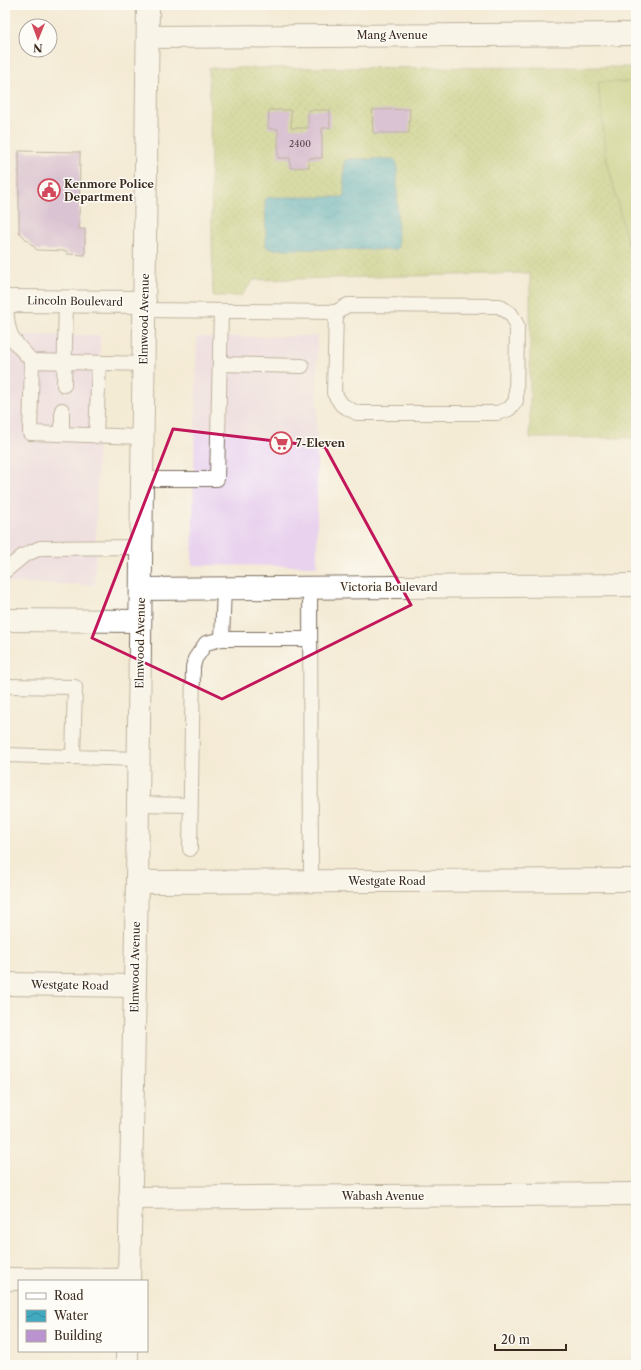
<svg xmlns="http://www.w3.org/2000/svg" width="641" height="1370" font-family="'Libre Caslon Text',serif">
  <defs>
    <pattern id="grass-dots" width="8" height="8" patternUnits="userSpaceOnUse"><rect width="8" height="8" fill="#b5c76a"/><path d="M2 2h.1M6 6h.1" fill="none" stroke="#94a257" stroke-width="1.8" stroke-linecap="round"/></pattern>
    <pattern id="water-waves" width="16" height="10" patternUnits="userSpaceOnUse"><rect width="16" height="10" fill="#41aac1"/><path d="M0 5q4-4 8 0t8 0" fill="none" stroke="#388b9c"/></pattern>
  </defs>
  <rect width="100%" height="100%" fill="#fdfcf7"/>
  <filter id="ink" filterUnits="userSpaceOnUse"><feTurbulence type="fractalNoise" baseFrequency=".025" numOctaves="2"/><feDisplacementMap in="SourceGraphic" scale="8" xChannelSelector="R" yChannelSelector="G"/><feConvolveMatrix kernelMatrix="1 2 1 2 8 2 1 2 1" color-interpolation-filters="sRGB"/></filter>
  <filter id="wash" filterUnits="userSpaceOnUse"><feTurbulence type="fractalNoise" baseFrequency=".012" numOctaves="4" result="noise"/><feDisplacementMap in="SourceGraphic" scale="16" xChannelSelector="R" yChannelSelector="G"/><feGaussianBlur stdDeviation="0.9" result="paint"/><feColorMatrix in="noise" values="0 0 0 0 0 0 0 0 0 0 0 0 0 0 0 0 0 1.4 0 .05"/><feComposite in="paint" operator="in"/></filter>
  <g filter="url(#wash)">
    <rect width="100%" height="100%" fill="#f4ebd6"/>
    <path fill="#e9d2ee" d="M 5,335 L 100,335 L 95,585 L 5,583 Z
      M 317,336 L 317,566 L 192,565 L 197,337 Z"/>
    <path fill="url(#grass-dots)" stroke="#787844" d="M 636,67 L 636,438 L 530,438 L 530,273 L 254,280 L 241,296 L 213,296 L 209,68 Z"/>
    <path fill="#b5c76a" stroke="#787844" d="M 598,82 L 636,82 L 636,253 L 628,245 L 607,160 Z"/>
    <path fill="url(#water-waves)" stroke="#3e6a70" d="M 347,159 L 394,159 L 397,163 L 398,248 L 395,250 L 269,249 L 266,246 L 265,200 L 269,197 L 344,197 L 344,162 Z"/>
    <g id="blocks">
      <path fill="#bb93ce" d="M 410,109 L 409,133 L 373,133 L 372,110 Z
        M 269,110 L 291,110 L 291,128 L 308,128 L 308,110 L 330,110 L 330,128 L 322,128 L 322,158 L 309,158 L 309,167 L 290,168 L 290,158 L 278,158 L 278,129 L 268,128 Z
        M 19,151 L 80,152 L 79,229 L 85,229 L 85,255 L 67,254 L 67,251 L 37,250 L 19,232 Z"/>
    </g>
  </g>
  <g filter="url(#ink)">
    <use href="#blocks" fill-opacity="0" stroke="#7c6e5e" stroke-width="1"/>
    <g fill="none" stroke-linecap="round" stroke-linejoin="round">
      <g stroke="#7c6e5e" stroke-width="16">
        <path id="service" d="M 6,301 C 7,334 9,337 32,361
          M 144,310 L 336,312 L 334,393 L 342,405 L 357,413 L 497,413 L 509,409 L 516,401 L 517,325 L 511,314 L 499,306 L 348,305 L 336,312
          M 220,364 L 302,366
          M 64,385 L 66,301
          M 62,434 L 62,410
          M 96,436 L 99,363
          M 143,437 L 30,433 L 32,361 L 144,364
          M 142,479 L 217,479 L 221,311
          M 5,571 L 23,556 L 40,548 L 141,547
          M 224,588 L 222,639 L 310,639
          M 310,588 L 311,881
          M 5,686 L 75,687 L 73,757
          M 5,755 L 139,759
          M 138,804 L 191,805
          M 190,849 L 193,667 L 195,659 L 206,643 L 222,639"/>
      </g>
      <g stroke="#7c6e5e" stroke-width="24">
        <path id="minor" d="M 148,37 L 636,34
          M 5,301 L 145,302
          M 141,589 L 636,585
          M 5,620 L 140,621
          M 137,882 L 636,880
          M 5,984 L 135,986
          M 130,1198 L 636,1194
          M 5,1279 L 129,1280"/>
      </g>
      <g stroke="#7c6e5e" stroke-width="24">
        <path id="tertiary" d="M 129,1281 L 137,882 L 148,5
          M 127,1365 L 127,1351"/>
      </g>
      <use href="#service" stroke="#fff" stroke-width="14"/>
      <use href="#minor" stroke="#fff" stroke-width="22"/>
      <use href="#tertiary" stroke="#fff" stroke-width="22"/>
    </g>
  </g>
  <path d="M0 0H641V1370H0ZM 173,429 L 325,447 L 411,605 L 222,699 L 92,638 Z" fill="#f4ebd6" fill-opacity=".55" fill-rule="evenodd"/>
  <path fill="none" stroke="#c2185b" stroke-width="3" stroke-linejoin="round" d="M 173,429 L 325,447 L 411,605 L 222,699 L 92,638 Z"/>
  <defs>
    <g id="civic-ring" transform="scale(1.15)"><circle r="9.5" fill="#fdfcf7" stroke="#d1495b" stroke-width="1.5"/><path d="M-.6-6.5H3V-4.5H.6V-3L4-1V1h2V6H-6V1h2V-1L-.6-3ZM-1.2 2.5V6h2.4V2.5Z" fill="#d1495b"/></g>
    <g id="supermarket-ring" transform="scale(1.15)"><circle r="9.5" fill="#fdfcf7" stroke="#d1495b" stroke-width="1.5"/><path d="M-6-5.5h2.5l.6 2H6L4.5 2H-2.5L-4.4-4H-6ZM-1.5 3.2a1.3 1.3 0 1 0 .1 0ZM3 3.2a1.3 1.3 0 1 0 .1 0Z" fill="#d1495b"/></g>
  </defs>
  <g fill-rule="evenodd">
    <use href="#civic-ring" x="49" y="190"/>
    <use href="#supermarket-ring" x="281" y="443"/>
  </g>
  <g text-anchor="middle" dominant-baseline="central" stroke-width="3" stroke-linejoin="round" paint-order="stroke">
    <g font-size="9" fill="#5b444a">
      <text x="300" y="143">2400</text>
    </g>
    <g font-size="11" fill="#3b2a1e" stroke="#fdfcf7">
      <text x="392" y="35">Mang Avenue</text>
      <text transform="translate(75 301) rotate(1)">Lincoln Boulevard</text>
      <text transform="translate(144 319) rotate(-89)">Elmwood Avenue</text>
      <text x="389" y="587">Victoria Boulevard</text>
      <text transform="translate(140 643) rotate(-89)">Elmwood Avenue</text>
      <text x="387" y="881">Westgate Road</text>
      <text transform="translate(135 967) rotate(-89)">Elmwood Avenue</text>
      <text transform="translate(70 985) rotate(1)">Westgate Road</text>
      <text x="383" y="1196">Wabash Avenue</text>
    </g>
    <g font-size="11" font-weight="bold" fill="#3b2a1e" stroke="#fdfcf7" text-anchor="start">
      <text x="64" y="184">Kenmore Police<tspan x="64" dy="13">Department</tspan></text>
      <text x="296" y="443">7-Eleven</text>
    </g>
  </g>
  <rect width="641" height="1370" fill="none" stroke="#fdfcf7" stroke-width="20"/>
  <rect x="18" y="1280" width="130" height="72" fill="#fdfcf7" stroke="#afa8a0"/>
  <rect x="26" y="1293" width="20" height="6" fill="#ffffff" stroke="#afa8a0"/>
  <text x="54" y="1300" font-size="12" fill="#3b2a1e">Road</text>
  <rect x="26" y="1310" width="20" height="12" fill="url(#water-waves)" stroke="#afa8a0"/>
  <text x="54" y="1320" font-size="12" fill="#3b2a1e">Water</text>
  <rect x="26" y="1330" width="20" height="12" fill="#bb93ce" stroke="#afa8a0"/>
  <text x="54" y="1340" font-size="12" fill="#3b2a1e">Building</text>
  <g transform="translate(38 38) rotate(181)"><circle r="19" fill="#fdfcf7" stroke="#afa8a0"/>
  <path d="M0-3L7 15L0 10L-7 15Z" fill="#d1495b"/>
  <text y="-6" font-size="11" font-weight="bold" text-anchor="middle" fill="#3b2a1e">N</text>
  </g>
  <path d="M495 1344v6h71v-6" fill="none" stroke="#3b2a1e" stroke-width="2"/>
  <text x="501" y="1344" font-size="12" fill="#3b2a1e" stroke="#fdfcf7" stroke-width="3" paint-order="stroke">20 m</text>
</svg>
